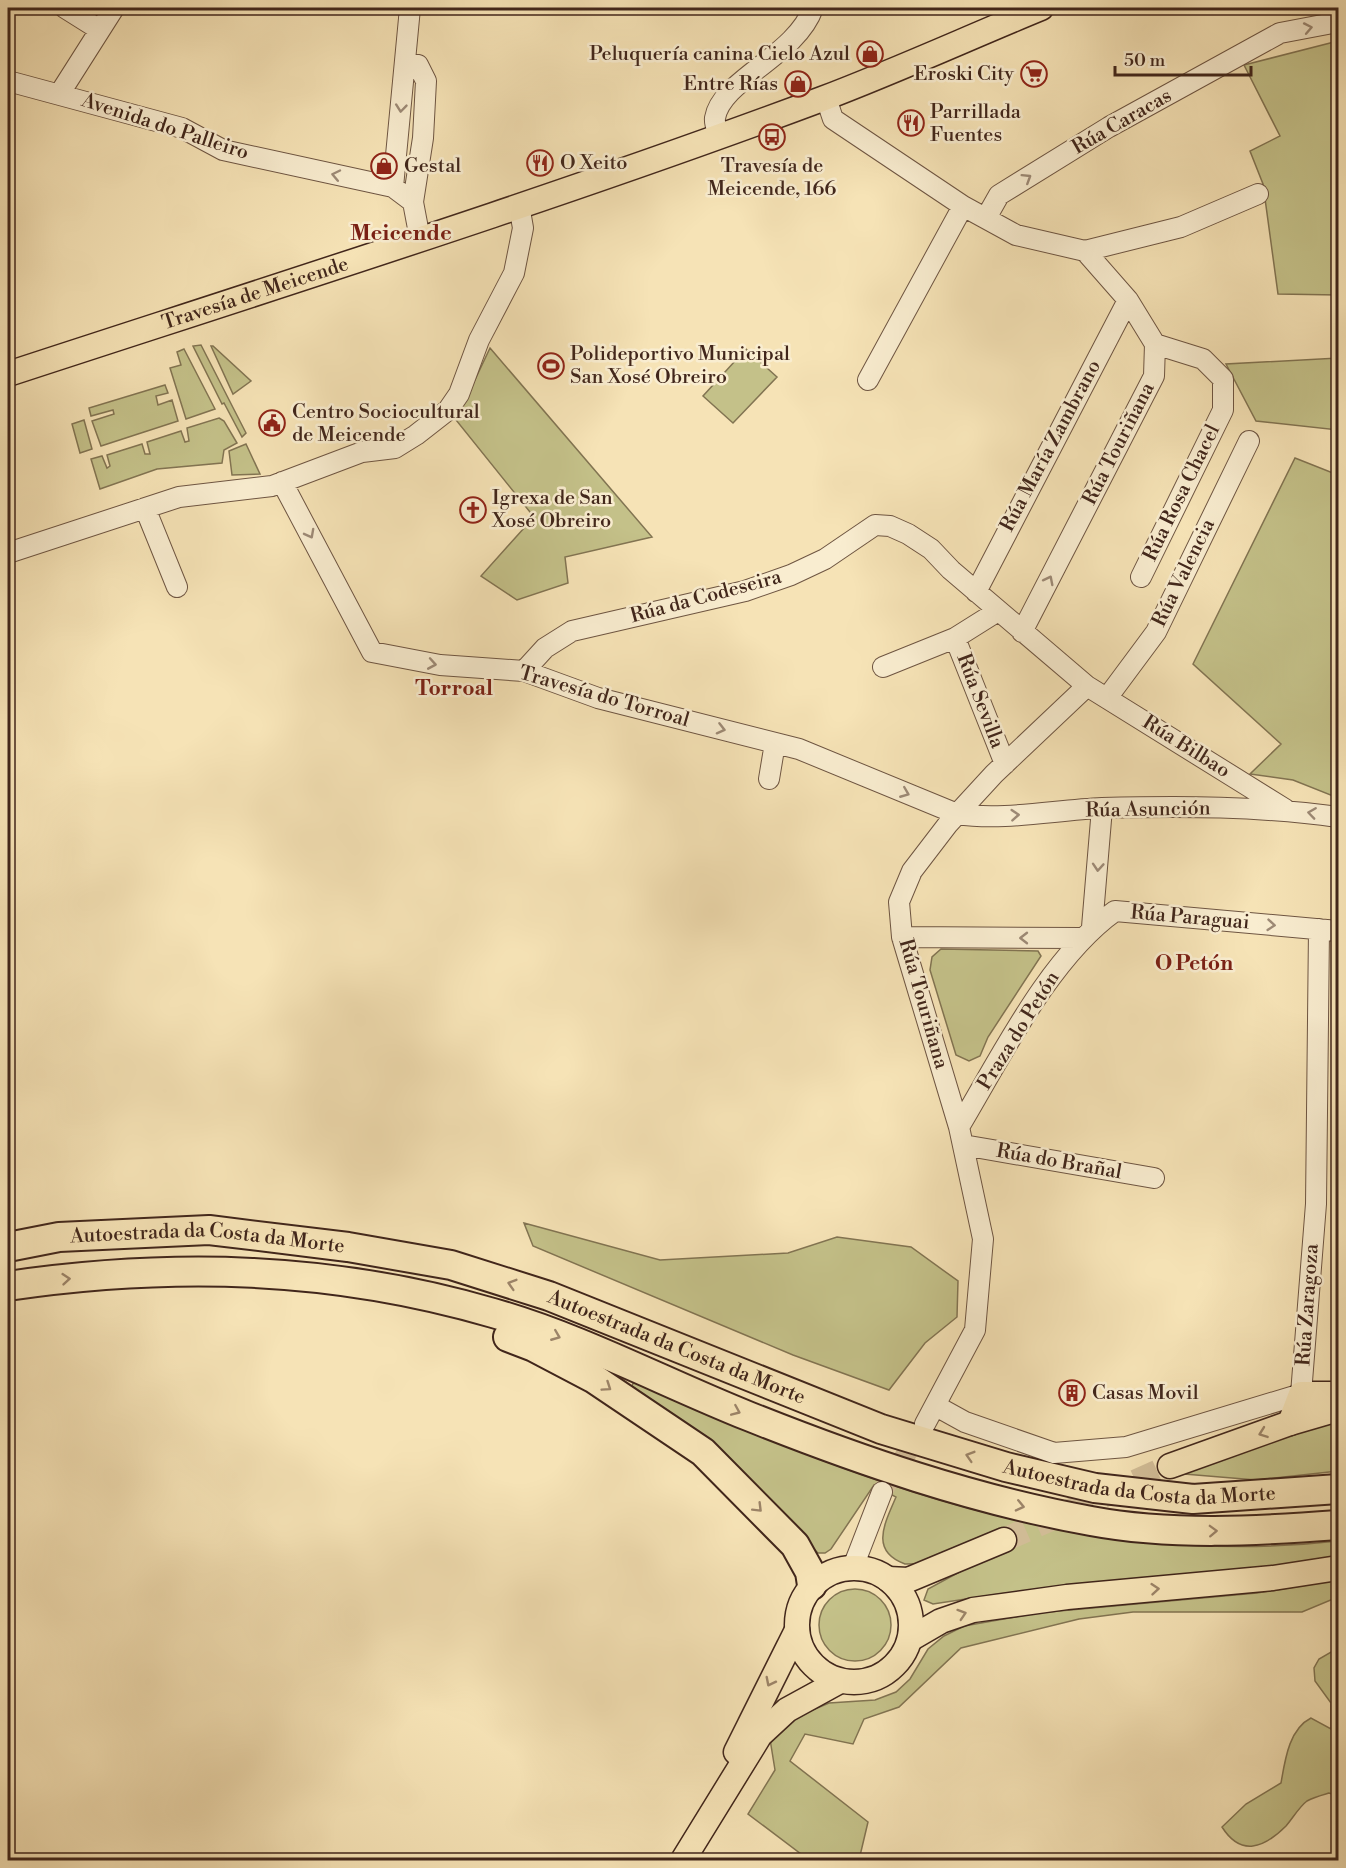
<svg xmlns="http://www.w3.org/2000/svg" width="1346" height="1868" font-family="'Libre Bodoni',serif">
  <rect width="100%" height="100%" fill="#f6e3b6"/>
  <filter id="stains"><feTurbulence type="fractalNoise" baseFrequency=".00333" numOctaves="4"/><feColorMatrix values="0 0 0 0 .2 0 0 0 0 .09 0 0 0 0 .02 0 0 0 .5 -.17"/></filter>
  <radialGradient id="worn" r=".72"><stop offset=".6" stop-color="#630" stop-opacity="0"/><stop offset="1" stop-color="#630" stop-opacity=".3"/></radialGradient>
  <path fill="#c4c189" stroke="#827452" stroke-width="1.5" d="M 1338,41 L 1338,295 L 1278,294 L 1263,184 L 1250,151 L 1280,136 L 1244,65 Z
    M 201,345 L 246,433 L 242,437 L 224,403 L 222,404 L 193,346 Z
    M 211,346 L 213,346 L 251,381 L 233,394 Z
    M 490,348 L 652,537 L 565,557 L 568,583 L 517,600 L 481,576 L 534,517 L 456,420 Z
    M 184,349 L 215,409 L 186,419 L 170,368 L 181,365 L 177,352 Z
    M 746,349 L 777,377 L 733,423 L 703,396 Z
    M 1338,358 L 1338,430 L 1256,421 L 1226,364 Z
    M 165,385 L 168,393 L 156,396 L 158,405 L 172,400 L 178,421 L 101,446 L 92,421 L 114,414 L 113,410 L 91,416 L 89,408 Z
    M 219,418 L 224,421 L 237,443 L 224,450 L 222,463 L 157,469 L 100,489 L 91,459 L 102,456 L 107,468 L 110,466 L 107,455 L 142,444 L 145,454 L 150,454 L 147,442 L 181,431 L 185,442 L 189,441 L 187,428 Z
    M 84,420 L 92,449 L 80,453 L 72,424 Z
    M 246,444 L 260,474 L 232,475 L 229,451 Z
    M 1295,458 L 1338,475 L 1338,798 L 1293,780 L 1250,774 L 1281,744 L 1193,664 Z
    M 941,949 L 1038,951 L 1041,956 L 988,1037 L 980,1056 L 969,1061 L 956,1055 L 930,970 L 932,957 Z
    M 524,1223 L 660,1260 L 788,1253 L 837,1237 L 911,1247 L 958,1281 L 957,1317 L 925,1343 L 889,1390 L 793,1355 L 533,1246 Z
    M 634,1381 C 859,1483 1086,1570 1338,1541 L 1338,1560 L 999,1594 L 933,1604 L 924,1600 L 928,1589 L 976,1563 L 905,1564 C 869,1551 885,1523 896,1497 L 874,1485 L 831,1549 L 825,1553 L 818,1553 L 680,1420 L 632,1386 Z
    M 1338,1418 L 1338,1471 L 1256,1480 L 1172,1473 Z
    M 1338,1580 L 1338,1597 L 1302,1612 L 1133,1612 L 1079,1619 L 961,1648 L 899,1707 L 864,1719 L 853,1744 L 805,1734 L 790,1761 L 868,1822 L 859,1860 L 809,1860 L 748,1814 L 775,1770 L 770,1739 L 796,1717 L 829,1703 L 875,1700 L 896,1692 L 910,1679 L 928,1649 L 944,1636 L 964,1626 L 1037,1613 L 1257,1593 Z
    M819 1625a36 36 0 1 1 72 0a36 36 0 1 1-72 0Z
    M 1338,1648 L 1338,1796 L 1329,1793 C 1322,1795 1314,1797 1307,1801 C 1299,1807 1293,1818 1286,1826 C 1264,1848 1241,1857 1222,1827 L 1246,1804 L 1281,1783 C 1285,1760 1289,1729 1311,1718 L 1331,1729 L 1331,1703 L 1315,1681 L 1314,1668 L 1319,1659 Z"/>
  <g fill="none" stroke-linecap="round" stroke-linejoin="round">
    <path stroke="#d2bd97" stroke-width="20" stroke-dasharray="20 10" stroke-linecap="butt" d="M 882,1492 L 922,1429"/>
    <path stroke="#d2bd97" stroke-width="24" stroke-dasharray="24 12" stroke-linecap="butt" d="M 1004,1540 L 1170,1466"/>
    <g stroke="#6e5542" stroke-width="22">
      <path id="minor" d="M 65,8 L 100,30
        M 405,62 L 418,65 L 426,81 L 423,138 L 413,202
        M 8,81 L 182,128 L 223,150 L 393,187 L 413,202 L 420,239
        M 60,93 L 114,8
        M 826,98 L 833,119 L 963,206 L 1016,235 L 1085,251 L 1128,300 L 1155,344 L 1154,376 L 1022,632
        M 719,136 C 718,131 714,124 715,118 C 721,80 796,56 813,8
        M 393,187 L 410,8
        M 986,218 L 999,195 L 1109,127 L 1280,33 L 1338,22
        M 1085,251 L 1181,227 L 1258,194
        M 868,380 L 963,206
        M 282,482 L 372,652 L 440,665 L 524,671 L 598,698 L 799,749 L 957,814 C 1004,821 1054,810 1102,808 C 1180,806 1261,806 1338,817
        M 145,508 L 177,587
        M 8,553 L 179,497 L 272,486 L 362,452 L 395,448 L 416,435 L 448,410 L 459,394 L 479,340 L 514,273 L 523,228 L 519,205
        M 1141,577 L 1223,410 L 1223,379 L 1203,359 L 1155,344
        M 976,592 L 1128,300
        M 955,638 L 1005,764
        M 883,667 L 955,638 L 998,611
        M 524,671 L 545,648 L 572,631 L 745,591 L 791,575 L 825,559 L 875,525 L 890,526 L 908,534 L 931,549 L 951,570 L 1087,686 L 1285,809
        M 1107,698 L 1156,632 L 1249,441
        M 769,779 L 775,743
        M 1092,927 L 1102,808
        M 902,937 L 1082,938
        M 959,1127 C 1001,1057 1049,958 1115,911 L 1338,931
        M 963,1145 L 1154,1178
        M 936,1406 L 965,1422 L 1054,1453 L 1126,1447 L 1301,1394 L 1316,1204 L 1319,929
        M 925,1424 L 975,1330 L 983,1239 L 959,1127 L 902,937 L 899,902 L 912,871 L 948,824 L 994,774 L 1087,686
        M 853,1567 L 882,1492"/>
    </g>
    <g stroke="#41261b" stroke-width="27">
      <g id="major">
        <path id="s1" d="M 8,374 C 280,285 554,199 822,99 C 896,71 968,38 1041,8"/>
        <path d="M 1290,1423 L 1301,1394 L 1338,1394"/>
        <path d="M 1170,1466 L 1290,1423 L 1338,1409"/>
        <circle cx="854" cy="1625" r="57"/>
        <path d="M 888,1579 L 908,1580 L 1004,1540"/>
        <path d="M 910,1639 L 941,1621 L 973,1610 L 1067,1597 L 1273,1578 L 1338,1568"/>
        <path d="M 736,1752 L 797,1630"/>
        <path d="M 683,1860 L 760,1735 L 787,1710 L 840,1681"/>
      </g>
    </g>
    <g stroke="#41261b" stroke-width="32">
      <g id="highway">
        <path id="s2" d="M 8,1247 L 59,1237 L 209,1230 L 348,1247 L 451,1265 L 549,1296 L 881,1429 L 1006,1467 L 1095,1488 L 1193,1499 L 1338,1489"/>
        <path d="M 8,1286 C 173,1262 332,1266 493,1313 C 581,1338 663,1382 748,1416 C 858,1460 974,1500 1091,1521 C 1171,1536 1258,1531 1338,1525"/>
        <path d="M 508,1337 L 534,1347 L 593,1378 L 703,1452 L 795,1545 L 810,1572 L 812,1585"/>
      </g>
    </g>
    <use href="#minor" stroke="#f9edd0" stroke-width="20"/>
    <use href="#major" stroke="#f6e3b6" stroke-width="24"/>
    <use href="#highway" stroke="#f6e3b6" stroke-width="28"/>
  </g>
  <defs><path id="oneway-chevron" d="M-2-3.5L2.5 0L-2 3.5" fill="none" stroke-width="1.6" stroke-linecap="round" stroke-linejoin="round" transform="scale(1.5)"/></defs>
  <g stroke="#9d8a76">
    <use href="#oneway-chevron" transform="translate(1308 28) rotate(-11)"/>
    <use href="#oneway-chevron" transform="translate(401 108) rotate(96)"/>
    <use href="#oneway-chevron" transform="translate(336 175) rotate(-168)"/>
    <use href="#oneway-chevron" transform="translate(1027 178) rotate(-32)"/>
    <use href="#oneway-chevron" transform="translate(310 534) rotate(62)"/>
    <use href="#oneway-chevron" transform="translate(1049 580) rotate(-63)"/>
    <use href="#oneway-chevron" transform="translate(432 664) rotate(10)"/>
    <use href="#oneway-chevron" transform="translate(721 729) rotate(14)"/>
    <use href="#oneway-chevron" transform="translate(905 793) rotate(22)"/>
    <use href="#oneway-chevron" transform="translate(1312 813) rotate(-172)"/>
    <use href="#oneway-chevron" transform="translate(1015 815) rotate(-4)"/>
    <use href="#oneway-chevron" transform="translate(1098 867) rotate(94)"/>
    <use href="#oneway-chevron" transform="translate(1271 925) rotate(5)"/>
    <use href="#oneway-chevron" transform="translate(1024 938) rotate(-180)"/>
  </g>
  <g stroke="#9c8468">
    <use href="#oneway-chevron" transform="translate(66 1279) rotate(-5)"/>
    <use href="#oneway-chevron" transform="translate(512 1284) rotate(-163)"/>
    <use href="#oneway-chevron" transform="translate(556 1336) rotate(22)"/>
    <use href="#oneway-chevron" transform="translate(607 1387) rotate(34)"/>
    <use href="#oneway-chevron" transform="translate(736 1411) rotate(23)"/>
    <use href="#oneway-chevron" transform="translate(1263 1433) rotate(160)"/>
    <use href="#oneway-chevron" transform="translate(970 1456) rotate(-163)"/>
    <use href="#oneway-chevron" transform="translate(1020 1506) rotate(13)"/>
    <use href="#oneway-chevron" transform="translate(758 1508) rotate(45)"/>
    <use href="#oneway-chevron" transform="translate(1213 1531) rotate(-2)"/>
    <use href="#oneway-chevron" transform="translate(1155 1589) rotate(-5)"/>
    <use href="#oneway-chevron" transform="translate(962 1614) rotate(-18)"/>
    <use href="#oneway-chevron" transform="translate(770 1682) rotate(117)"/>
  </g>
  <defs>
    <g id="shop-ring" transform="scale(1.35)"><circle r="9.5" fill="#f9edd0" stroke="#8f2418" stroke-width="1.5"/><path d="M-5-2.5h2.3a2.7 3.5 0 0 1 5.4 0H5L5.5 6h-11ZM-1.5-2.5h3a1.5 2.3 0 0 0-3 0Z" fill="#8f2418"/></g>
    <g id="supermarket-ring" transform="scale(1.35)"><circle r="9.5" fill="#f9edd0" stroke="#8f2418" stroke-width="1.5"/><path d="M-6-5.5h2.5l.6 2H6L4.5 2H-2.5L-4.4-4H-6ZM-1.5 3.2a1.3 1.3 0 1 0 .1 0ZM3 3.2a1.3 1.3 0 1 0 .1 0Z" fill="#8f2418"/></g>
    <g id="restaurant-ring" transform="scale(1.35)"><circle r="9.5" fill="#f9edd0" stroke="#8f2418" stroke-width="1.5"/><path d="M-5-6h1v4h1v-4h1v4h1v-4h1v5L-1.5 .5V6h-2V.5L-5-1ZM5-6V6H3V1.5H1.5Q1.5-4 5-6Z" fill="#8f2418"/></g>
    <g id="bus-ring" transform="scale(1.35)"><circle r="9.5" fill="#f9edd0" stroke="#8f2418" stroke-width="1.5"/><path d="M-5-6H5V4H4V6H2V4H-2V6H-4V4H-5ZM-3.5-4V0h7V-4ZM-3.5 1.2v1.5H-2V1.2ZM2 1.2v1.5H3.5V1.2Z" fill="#8f2418"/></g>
    <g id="stadium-ring" transform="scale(1.35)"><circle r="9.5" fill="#f9edd0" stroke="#8f2418" stroke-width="1.5"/><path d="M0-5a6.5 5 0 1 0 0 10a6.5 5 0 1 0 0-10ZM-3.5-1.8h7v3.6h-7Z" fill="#8f2418"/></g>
    <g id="civic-ring" transform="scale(1.35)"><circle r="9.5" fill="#f9edd0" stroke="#8f2418" stroke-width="1.5"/><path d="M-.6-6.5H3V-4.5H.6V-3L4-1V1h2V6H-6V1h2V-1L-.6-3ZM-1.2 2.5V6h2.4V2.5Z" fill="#8f2418"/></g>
    <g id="church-ring" transform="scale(1.35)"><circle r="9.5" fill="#f9edd0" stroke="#8f2418" stroke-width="1.5"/><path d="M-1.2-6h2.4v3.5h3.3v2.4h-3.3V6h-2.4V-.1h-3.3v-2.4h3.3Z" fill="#8f2418"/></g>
    <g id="building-ring" transform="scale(1.35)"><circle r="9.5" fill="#f9edd0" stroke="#8f2418" stroke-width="1.5"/><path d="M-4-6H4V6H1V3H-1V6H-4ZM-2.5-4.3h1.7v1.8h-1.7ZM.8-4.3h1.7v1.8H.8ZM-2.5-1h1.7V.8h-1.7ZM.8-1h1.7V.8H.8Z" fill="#8f2418"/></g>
  </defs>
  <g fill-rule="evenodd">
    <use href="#shop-ring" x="870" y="54"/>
    <use href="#supermarket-ring" x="1034" y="74"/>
    <use href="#shop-ring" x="798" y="84"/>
    <use href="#restaurant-ring" x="911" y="123"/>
    <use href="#bus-ring" x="772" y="137"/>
    <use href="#restaurant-ring" x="540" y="163"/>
    <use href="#shop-ring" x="384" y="166"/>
    <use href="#stadium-ring" x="551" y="366"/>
    <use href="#civic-ring" x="272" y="423"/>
    <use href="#church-ring" x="473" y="510"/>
    <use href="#building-ring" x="1072" y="1393"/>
  </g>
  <g text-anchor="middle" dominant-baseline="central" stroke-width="5" stroke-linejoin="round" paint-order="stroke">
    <g font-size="20" fill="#41261b" stroke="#f9edd0" text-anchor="start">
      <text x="850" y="54" text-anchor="end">Peluquería canina Cielo Azul</text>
      <text x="1014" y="74" text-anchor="end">Eroski City</text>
      <text x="778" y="84" text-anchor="end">Entre Rías</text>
      <text x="930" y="112">Parrillada<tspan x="930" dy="23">Fuentes</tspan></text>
      <text x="560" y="163">O Xeito</text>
      <text x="404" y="166">Gestal</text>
      <text x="772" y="166" text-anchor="middle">Travesía de<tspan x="772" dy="23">Meicende, 166</tspan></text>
      <text x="570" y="354">Polideportivo Municipal<tspan x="570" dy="23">San Xosé Obreiro</tspan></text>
      <text x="292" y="412">Centro Sociocultural<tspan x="292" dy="23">de Meicende</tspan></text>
      <text x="492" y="498">Igrexa de San<tspan x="492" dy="23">Xosé Obreiro</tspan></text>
      <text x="1092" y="1393">Casas Movil</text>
    </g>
    <g font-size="20" fill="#41261b" stroke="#f9edd0">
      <text transform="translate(1122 122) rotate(-30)">Rúa Caracas</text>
      <text transform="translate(165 127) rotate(18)">Avenida do Palleiro</text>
      <text stroke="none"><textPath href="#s1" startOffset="260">Travesía de Meicende</textPath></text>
      <text transform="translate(1119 444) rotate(-63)">Rúa Touriñana</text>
      <text transform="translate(1051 446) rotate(-62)">Rúa María Zambrano</text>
      <text transform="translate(1182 493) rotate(-64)">Rúa Rosa Chacel</text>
      <text transform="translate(1184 573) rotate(-64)">Rúa Valencia</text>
      <text transform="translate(706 597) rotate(-15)">Rúa da Codeseira</text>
      <text transform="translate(604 697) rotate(16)">Travesía do Torroal</text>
      <text transform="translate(980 701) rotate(69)">Rúa Sevilla</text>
      <text transform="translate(1186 747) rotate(32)">Rúa Bilbao</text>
      <text transform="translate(1148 810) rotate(-1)">Rúa Asunción</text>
      <text transform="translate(1190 918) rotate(5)">Rúa Paraguai</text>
      <text transform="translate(923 1004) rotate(74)">Rúa Touriñana</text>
      <text transform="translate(1019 1031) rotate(-58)">Praza do Petón</text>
      <text transform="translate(1059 1162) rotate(10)">Rúa do Brañal</text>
      <text stroke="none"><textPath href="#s2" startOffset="201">Autoestrada da Costa da Morte</textPath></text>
      <text transform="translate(1308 1305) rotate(-86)">Rúa Zaragoza</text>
      <text stroke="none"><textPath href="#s2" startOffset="687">Autoestrada da Costa da Morte</textPath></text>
      <text stroke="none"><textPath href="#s2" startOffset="1173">Autoestrada da Costa da Morte</textPath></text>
    </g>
    <g font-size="21" font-weight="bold" fill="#7a1f14" stroke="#f9edd0">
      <text x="454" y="689">Torroal</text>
      <text x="1194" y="964">O Petón</text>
    </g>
    <g font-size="22" font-weight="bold" fill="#7a1f14" stroke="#f9edd0">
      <text x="401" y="233">Meicende</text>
    </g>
  </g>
  <rect width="1346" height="1868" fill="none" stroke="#f6e3b6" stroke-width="30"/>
  <rect x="9" y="9" width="1328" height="1850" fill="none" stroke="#41261b" stroke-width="3"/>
  <rect x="15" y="15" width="1316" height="1838" fill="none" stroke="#41261b" stroke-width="1.5"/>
  <path d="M1115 66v9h136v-9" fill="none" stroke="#41261b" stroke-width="3"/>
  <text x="1124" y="66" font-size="18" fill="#41261b" stroke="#f9edd0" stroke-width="4.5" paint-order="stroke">50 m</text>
  <rect width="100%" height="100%" filter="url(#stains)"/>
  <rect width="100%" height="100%" fill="url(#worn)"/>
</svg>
